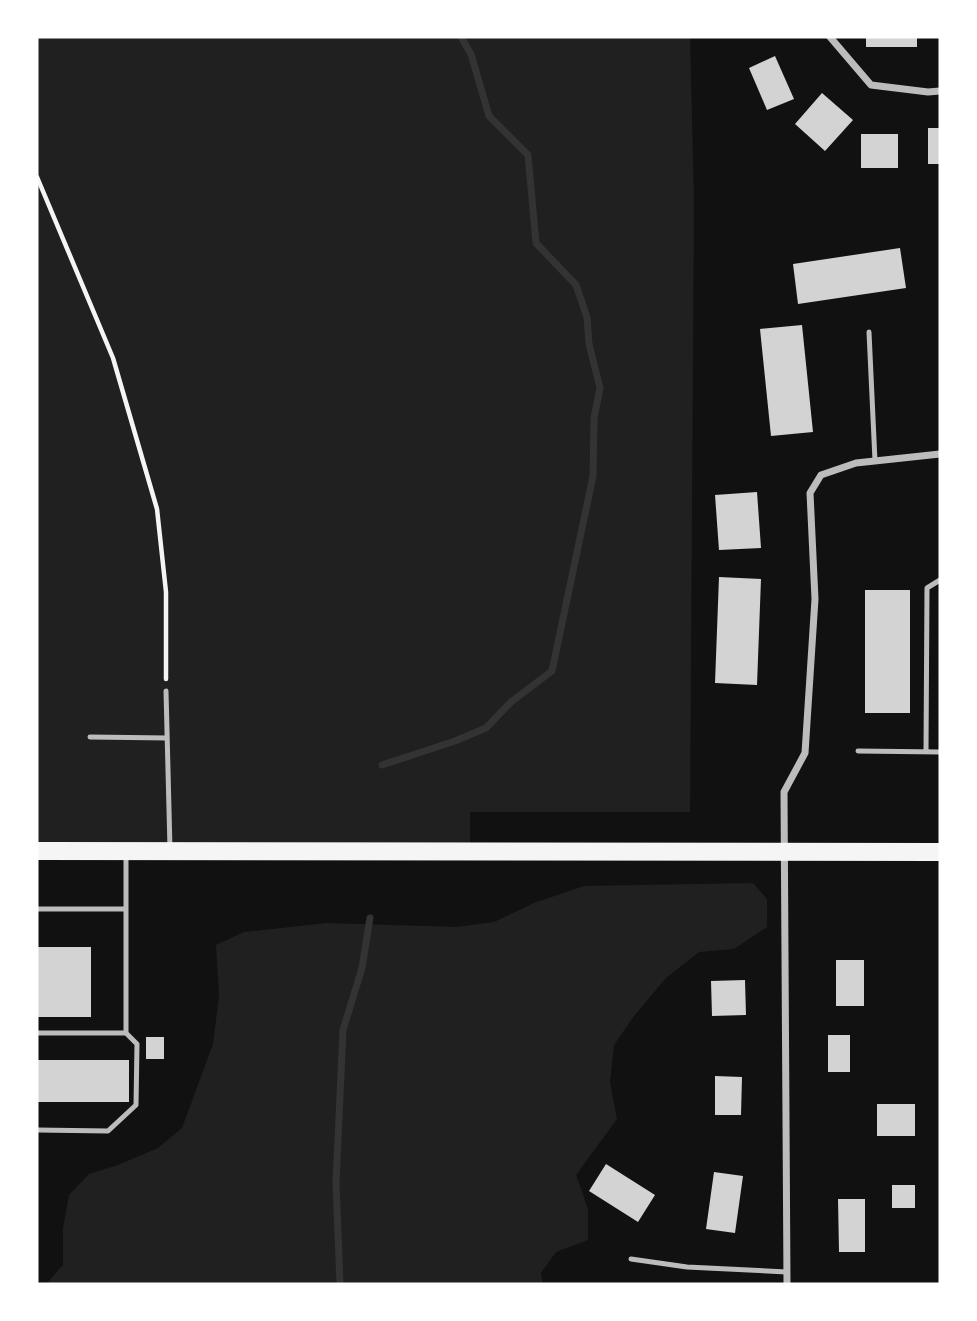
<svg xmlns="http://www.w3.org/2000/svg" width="977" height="1321" font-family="'Source Sans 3',sans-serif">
  <rect width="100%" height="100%" fill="#111"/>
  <path fill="#202020" d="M 37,37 L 690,37 L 694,202 L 690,812 L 470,812 L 470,852 L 37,851 Z
    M 753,883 L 767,899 L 767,927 L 734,949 L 699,952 L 666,978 L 634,1016 L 614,1045 L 610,1082 L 617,1119 L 576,1175 L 588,1209 L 588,1240 L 556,1252 L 541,1273 L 543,1284 L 46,1284 L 63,1265 L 63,1228 L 69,1195 L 89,1174 L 118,1165 L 158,1148 L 182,1128 L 213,1044 L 219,996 L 216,945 L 244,932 L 327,923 L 457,927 L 494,922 L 534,903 L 584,886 Z"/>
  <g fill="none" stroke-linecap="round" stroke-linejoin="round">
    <path stroke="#333" stroke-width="7" d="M 382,765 L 455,741 L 486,728 L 511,702 L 552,671 L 593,476 L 594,418 L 600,388 L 589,344 L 587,317 L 576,285 L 536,243 L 528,155 L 489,116 L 471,54 L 461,37
      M 340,1284 L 336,1183 L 343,1030 L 362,968 L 370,918"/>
  </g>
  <path fill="#d3d3d3" d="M 866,37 L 917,37 L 917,47 L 866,47 Z
    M 775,56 L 794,99 L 767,110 L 749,68 Z
    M 822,93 L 853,120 L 825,151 L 795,124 Z
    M 928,128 L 940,128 L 940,164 L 928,164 Z
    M 861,134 L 898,134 L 898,168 L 861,168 Z
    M 900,248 L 906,288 L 798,304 L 793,264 Z
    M 802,325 L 813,432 L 771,436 L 760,329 Z
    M 757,492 L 761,548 L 719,550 L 715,495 Z
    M 719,577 L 761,579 L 757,685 L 715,683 Z
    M 865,590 L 910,590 L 910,713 L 865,713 Z
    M 37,947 L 91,947 L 91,1017 L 37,1017 Z
    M 836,960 L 864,960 L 864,1006 L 836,1006 Z
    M 745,980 L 746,1015 L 712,1016 L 711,981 Z
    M 828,1035 L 850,1035 L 850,1072 L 828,1072 Z
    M 146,1037 L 164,1037 L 164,1059 L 146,1059 Z
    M 37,1060 L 129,1060 L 129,1102 L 37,1102 Z
    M 715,1076 L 742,1077 L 741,1115 L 715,1115 Z
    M 877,1104 L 915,1104 L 915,1136 L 877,1136 Z
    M 606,1164 L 655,1195 L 638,1222 L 589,1191 Z
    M 714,1172 L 743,1176 L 735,1233 L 706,1229 Z
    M 892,1185 L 915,1185 L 915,1208 L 892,1208 Z
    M 838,1199 L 865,1199 L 865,1252 L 839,1252 Z"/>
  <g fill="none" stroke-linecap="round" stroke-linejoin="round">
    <path stroke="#f5f5f5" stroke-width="4.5" d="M 37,177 L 113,358 L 157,509 L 166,592 L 166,679"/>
    <path stroke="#bcbcbc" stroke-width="5" d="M 869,332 L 875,461
      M 166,691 L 170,849
      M 90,737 L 167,738
      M 858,751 L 940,752
      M 926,751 L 927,588 L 940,580
      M 37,909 L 126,909
      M 37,1033 L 126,1033 L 126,853
      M 37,1130 L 108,1131 L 136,1105 L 137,1044 L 126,1033
      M 631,1259 L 687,1267 L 787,1272"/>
    <path stroke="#bcbcbc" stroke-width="7" d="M 830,37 L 871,85 L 928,92 L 940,91
      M 787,1284 L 784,792 L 805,753 L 815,599 L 810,493 L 821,475 L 856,463 L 940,454"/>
    <path stroke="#f5f5f5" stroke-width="18" d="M 37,851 L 940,852"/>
  </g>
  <rect width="977" height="1321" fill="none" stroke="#ffffff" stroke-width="77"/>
</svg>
